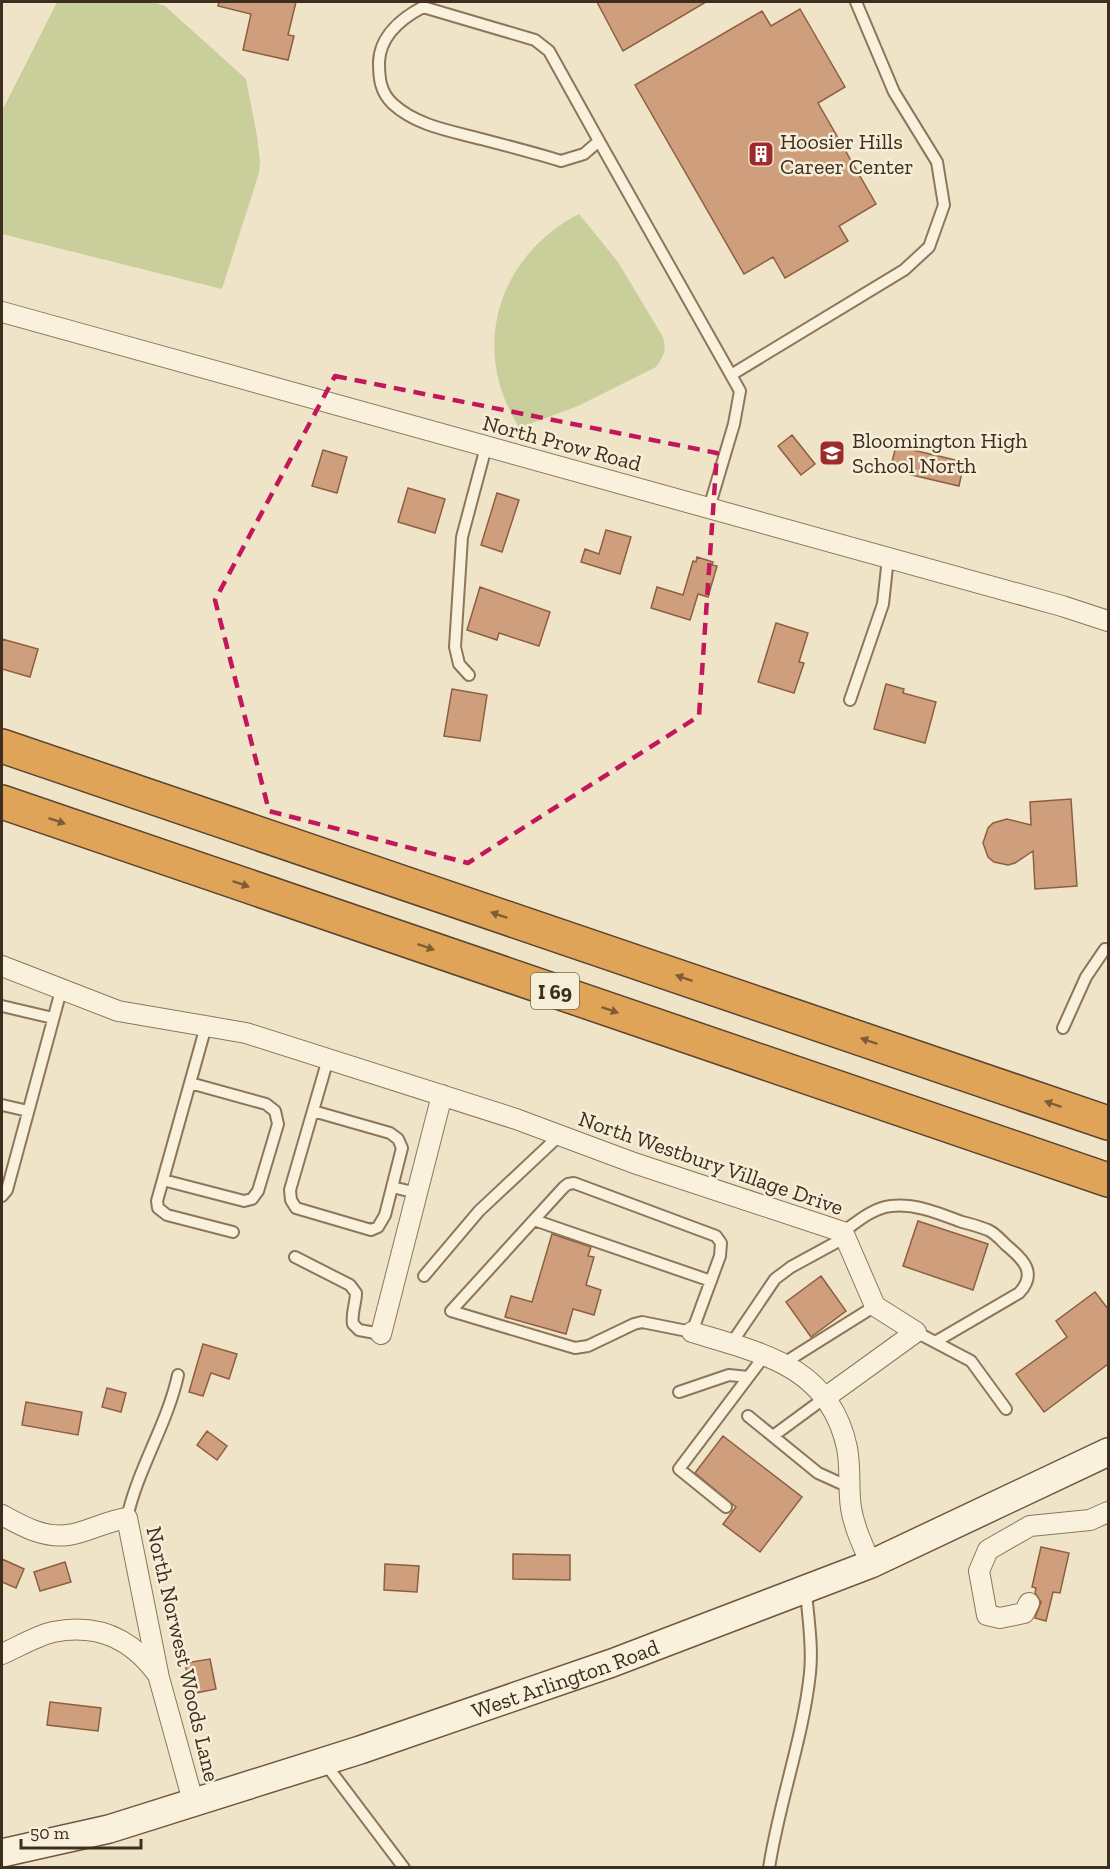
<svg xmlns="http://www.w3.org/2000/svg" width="1110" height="1869" font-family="'Zilla Slab',serif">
  <rect width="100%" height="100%" fill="#f0e4c8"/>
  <path fill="#c9cf9b" d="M 57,2 L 153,2 L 165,6 L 246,79 L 257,136 L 260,161 L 259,173 L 222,289 L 2,234 L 2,111 Z
    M 579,214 L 618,262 L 663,337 C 667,350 664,356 656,367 L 578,406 L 519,428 C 508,408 499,389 496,367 C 486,302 522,243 579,214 Z"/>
  <path fill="#cf9f7d" stroke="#8d5f41" stroke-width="1.5" d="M 219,2 L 296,2 L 288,35 L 294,36 L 288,60 L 243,50 L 251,14 L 218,6 Z
    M 597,2 L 706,2 L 623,51 Z
    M 800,9 L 845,87 L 818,103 L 876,204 L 839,226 L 848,241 L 785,278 L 773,257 L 744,274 L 635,85 L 762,11 L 771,26 Z
    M 792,435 L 815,464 L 801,475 L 778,446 Z
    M 896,446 L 964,462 L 959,486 L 890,470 Z
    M 323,450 L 347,457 L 337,493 L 312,486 Z
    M 408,488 L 445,499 L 435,533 L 398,522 Z
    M 497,493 L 519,500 L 502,552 L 481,545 Z
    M 606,530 L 631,537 L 620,574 L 581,562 L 585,549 L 599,554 Z
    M 697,557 L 713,562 L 712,565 L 717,566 L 708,597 L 698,594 L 690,620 L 651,608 L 657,587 L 683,595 L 693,561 L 696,562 Z
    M 480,587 L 550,612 L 539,646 L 499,633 L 497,640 L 467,630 Z
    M 776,623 L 808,633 L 799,662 L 804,663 L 794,693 L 758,682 Z
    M 2,639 L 38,649 L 30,677 L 2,669 Z
    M 886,684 L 904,689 L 903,693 L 936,702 L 925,743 L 874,729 Z
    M 452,689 L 487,695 L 480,741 L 444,736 Z
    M 1071,799 L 1077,886 L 1035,889 L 1033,851 L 1015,863 L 1008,865 L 994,862 L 988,857 L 983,843 L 988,828 L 993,823 L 1007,819 L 1031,825 L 1030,802 Z
    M 918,1221 L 988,1244 L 973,1290 L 903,1266 Z
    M 552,1234 L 591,1247 L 588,1256 L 594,1257 L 586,1285 L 601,1290 L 594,1315 L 573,1309 L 566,1334 L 505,1317 L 511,1296 L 532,1302 Z
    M 821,1276 L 846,1311 L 811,1337 L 786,1302 Z
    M 1095,1292 L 1108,1309 L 1108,1364 L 1044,1412 L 1016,1374 L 1067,1337 L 1056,1321 Z
    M 203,1344 L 237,1354 L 229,1379 L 211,1373 L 203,1396 L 189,1392 Z
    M 107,1388 L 126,1393 L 121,1412 L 102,1407 Z
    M 26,1402 L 82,1412 L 78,1435 L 22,1425 Z
    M 207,1431 L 227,1446 L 217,1460 L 197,1445 Z
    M 723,1436 L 802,1497 L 760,1552 L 723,1524 L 736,1507 L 695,1473 Z
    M 1041,1547 L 1069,1553 L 1060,1593 L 1053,1592 L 1046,1621 L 1035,1618 L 1041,1602 L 1035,1593 L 1036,1588 L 1032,1587 Z
    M 513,1554 L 570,1555 L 570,1580 L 513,1579 Z
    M 2,1559 L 24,1569 L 16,1588 L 2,1582 Z
    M 65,1562 L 71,1582 L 40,1591 L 34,1572 Z
    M 385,1564 L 419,1566 L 417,1592 L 384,1590 Z
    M 210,1659 L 216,1689 L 191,1694 L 185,1663 Z
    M 50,1702 L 101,1708 L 98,1731 L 47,1725 Z"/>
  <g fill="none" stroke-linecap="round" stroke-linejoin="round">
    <g stroke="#8d765c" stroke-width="14">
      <path id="lane" d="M 423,7 L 535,40 L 549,51 L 599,141 L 584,154 L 561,161 C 535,153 508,146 481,139 C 451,131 417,126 393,104 C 380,92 379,78 379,62 C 380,36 402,18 423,7 Z
        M 599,141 L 731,375 L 904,270 L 929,247 L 944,205 L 937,162 L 894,92 L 856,2
        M 709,508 L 734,424 L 740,391 L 731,375
        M 469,675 L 459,664 L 455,647 L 462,537 L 486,447
        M 850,700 L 883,604 L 888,558
        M 2,1006 L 53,1018
        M 206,1026 L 157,1201 L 158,1208 L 167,1215 L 233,1232
        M 1063,1028 L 1086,977 L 1105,949
        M 2,1105 L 28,1111
        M 313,1111 L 390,1133 L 398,1139 L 402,1148 L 385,1215 L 378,1227 L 371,1230 L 296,1208 L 291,1200 L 290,1190 L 328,1059
        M 163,1180 L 244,1201 L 252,1199 L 258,1191 L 278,1124 L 275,1111 L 266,1104 L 190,1083
        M 574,1183 L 716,1236 L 721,1243 L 720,1256 L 692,1332 L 642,1322 L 634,1324 L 588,1346 L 575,1348 L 451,1311 L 564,1187 L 568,1184 Z
        M 392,1187 L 417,1193
        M 2,1196 L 7,1190 L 59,998 L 63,990
        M 534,1220 L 711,1281
        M 843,1232 C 858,1221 873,1208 891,1206 C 916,1203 940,1214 962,1222 C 971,1224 980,1227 988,1230 C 995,1233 1001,1240 1006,1245 C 1023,1259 1038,1273 1019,1293 L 935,1342
        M 295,1257 L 350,1285 L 356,1293 C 356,1303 351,1314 353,1324 L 359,1330 L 381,1334
        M 424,1276 L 479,1211 L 560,1135
        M 916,1332 L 971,1361 L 1006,1409
        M 731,1344 L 775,1279 L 791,1267 L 846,1237
        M 784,1363 L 875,1306
        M 679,1392 L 729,1375 L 748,1377
        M 748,1416 L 818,1473 L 849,1487
        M 773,1436 L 826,1397
        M 726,1507 L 679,1469 L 765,1355
        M 127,1518 C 138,1468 167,1425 178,1375
        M 324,1762 L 404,1868
        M 769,1868 C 779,1802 803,1739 810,1673 C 813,1646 808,1618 806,1591"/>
    </g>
    <g stroke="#8d765c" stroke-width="22">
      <path id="street" d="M 2,312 L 1062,606 L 1108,621
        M 2,966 L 118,1011 L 246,1033 L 516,1119 L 634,1163 L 843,1232 L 875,1306 L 916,1332 L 826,1397
        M 692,1332 C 761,1353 830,1366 847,1448 C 851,1468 848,1488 851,1508 C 854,1527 863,1546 871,1564
        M 381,1334 L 442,1095
        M 2,1515 C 22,1526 43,1538 68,1535 C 86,1533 106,1521 127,1518 L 159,1678 L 193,1801
        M 1029,1603 L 1024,1613 L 1000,1618 L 987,1615 L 979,1571 L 988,1550 L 1030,1526 L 1090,1520 L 1108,1512
        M 2,1654 C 18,1647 36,1636 53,1632 C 98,1623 132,1639 158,1675"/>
    </g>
    <g stroke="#6f573f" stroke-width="30">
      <g id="secondary">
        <path id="s1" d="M 2,1853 L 109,1829 L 360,1750 L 612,1663 L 871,1564 L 1108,1452"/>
      </g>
    </g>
    <g stroke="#5b4430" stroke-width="36">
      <path id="highway" d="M 2,746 L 1108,1123
        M 2,802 L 1108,1180"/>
    </g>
    <use href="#lane" stroke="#faf1dc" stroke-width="10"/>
    <use href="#street" stroke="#faf1dc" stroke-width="20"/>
    <use href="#secondary" stroke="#faf1dc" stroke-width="27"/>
    <use href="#highway" stroke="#e0a458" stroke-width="33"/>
  </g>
  <defs><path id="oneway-solid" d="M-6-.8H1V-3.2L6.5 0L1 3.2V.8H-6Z" transform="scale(1.5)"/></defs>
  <g fill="#7e5d36">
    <use href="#oneway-solid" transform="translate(57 821) rotate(19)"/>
    <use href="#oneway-solid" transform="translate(241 884) rotate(19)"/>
    <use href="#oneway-solid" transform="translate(499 915) rotate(-161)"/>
    <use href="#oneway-solid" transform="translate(426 947) rotate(19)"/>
    <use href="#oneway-solid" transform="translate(684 978) rotate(-161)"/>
    <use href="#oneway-solid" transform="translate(610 1010) rotate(19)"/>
    <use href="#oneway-solid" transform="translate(869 1041) rotate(-161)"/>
    <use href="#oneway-solid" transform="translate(1053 1104) rotate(-161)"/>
  </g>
  <path fill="none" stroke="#c2185b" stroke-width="4.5" stroke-dasharray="12 8" stroke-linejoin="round" d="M 335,376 L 717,453 L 699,716 L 468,863 L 269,811 L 215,600 Z"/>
  <defs>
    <g id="building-square" transform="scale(1.35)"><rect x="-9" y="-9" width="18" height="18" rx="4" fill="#9e2a2b" stroke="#f7eed8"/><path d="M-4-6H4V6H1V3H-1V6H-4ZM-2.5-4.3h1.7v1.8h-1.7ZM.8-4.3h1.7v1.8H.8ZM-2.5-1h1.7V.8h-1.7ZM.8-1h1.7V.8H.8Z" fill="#fff"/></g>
    <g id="school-square" transform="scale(1.35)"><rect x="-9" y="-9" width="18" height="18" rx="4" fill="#9e2a2b" stroke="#f7eed8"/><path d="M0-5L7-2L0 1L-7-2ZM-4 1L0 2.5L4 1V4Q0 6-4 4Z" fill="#fff"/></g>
  </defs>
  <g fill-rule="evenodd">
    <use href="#building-square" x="761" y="154"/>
    <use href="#school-square" x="832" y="453"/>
  </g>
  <g text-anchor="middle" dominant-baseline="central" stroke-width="5" stroke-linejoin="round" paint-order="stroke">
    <rect fill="#f7eed8" stroke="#756857" stroke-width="1.5" x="531" y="973" width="48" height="36" rx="4.5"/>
    <g font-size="21" font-weight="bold" fill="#3d2e20">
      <text x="555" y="991">I 69</text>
    </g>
    <g font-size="22" fill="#3d2e20" stroke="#f7eed8" text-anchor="start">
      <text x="780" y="141">Hoosier Hills<tspan x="780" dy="25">Career Center</tspan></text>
      <text x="852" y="440">Bloomington High<tspan x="852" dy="25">School North</tspan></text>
    </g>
    <g font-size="22" fill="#3d2e20" stroke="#f7eed8">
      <text transform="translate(562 443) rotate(15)">North Prow Road</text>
      <text transform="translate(711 1163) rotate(19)">North Westbury Village Drive</text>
      <text transform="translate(183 1654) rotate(77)">North Norwest Woods Lane</text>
      <text stroke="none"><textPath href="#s1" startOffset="590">West Arlington Road</textPath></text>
    </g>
  </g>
  <rect width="1110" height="1869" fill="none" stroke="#3d2e20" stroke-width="6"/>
  <path d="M21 1839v9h120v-9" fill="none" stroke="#3d2e20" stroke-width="3"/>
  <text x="30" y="1839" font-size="18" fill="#3d2e20" stroke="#f7eed8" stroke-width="4.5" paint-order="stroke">50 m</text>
</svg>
